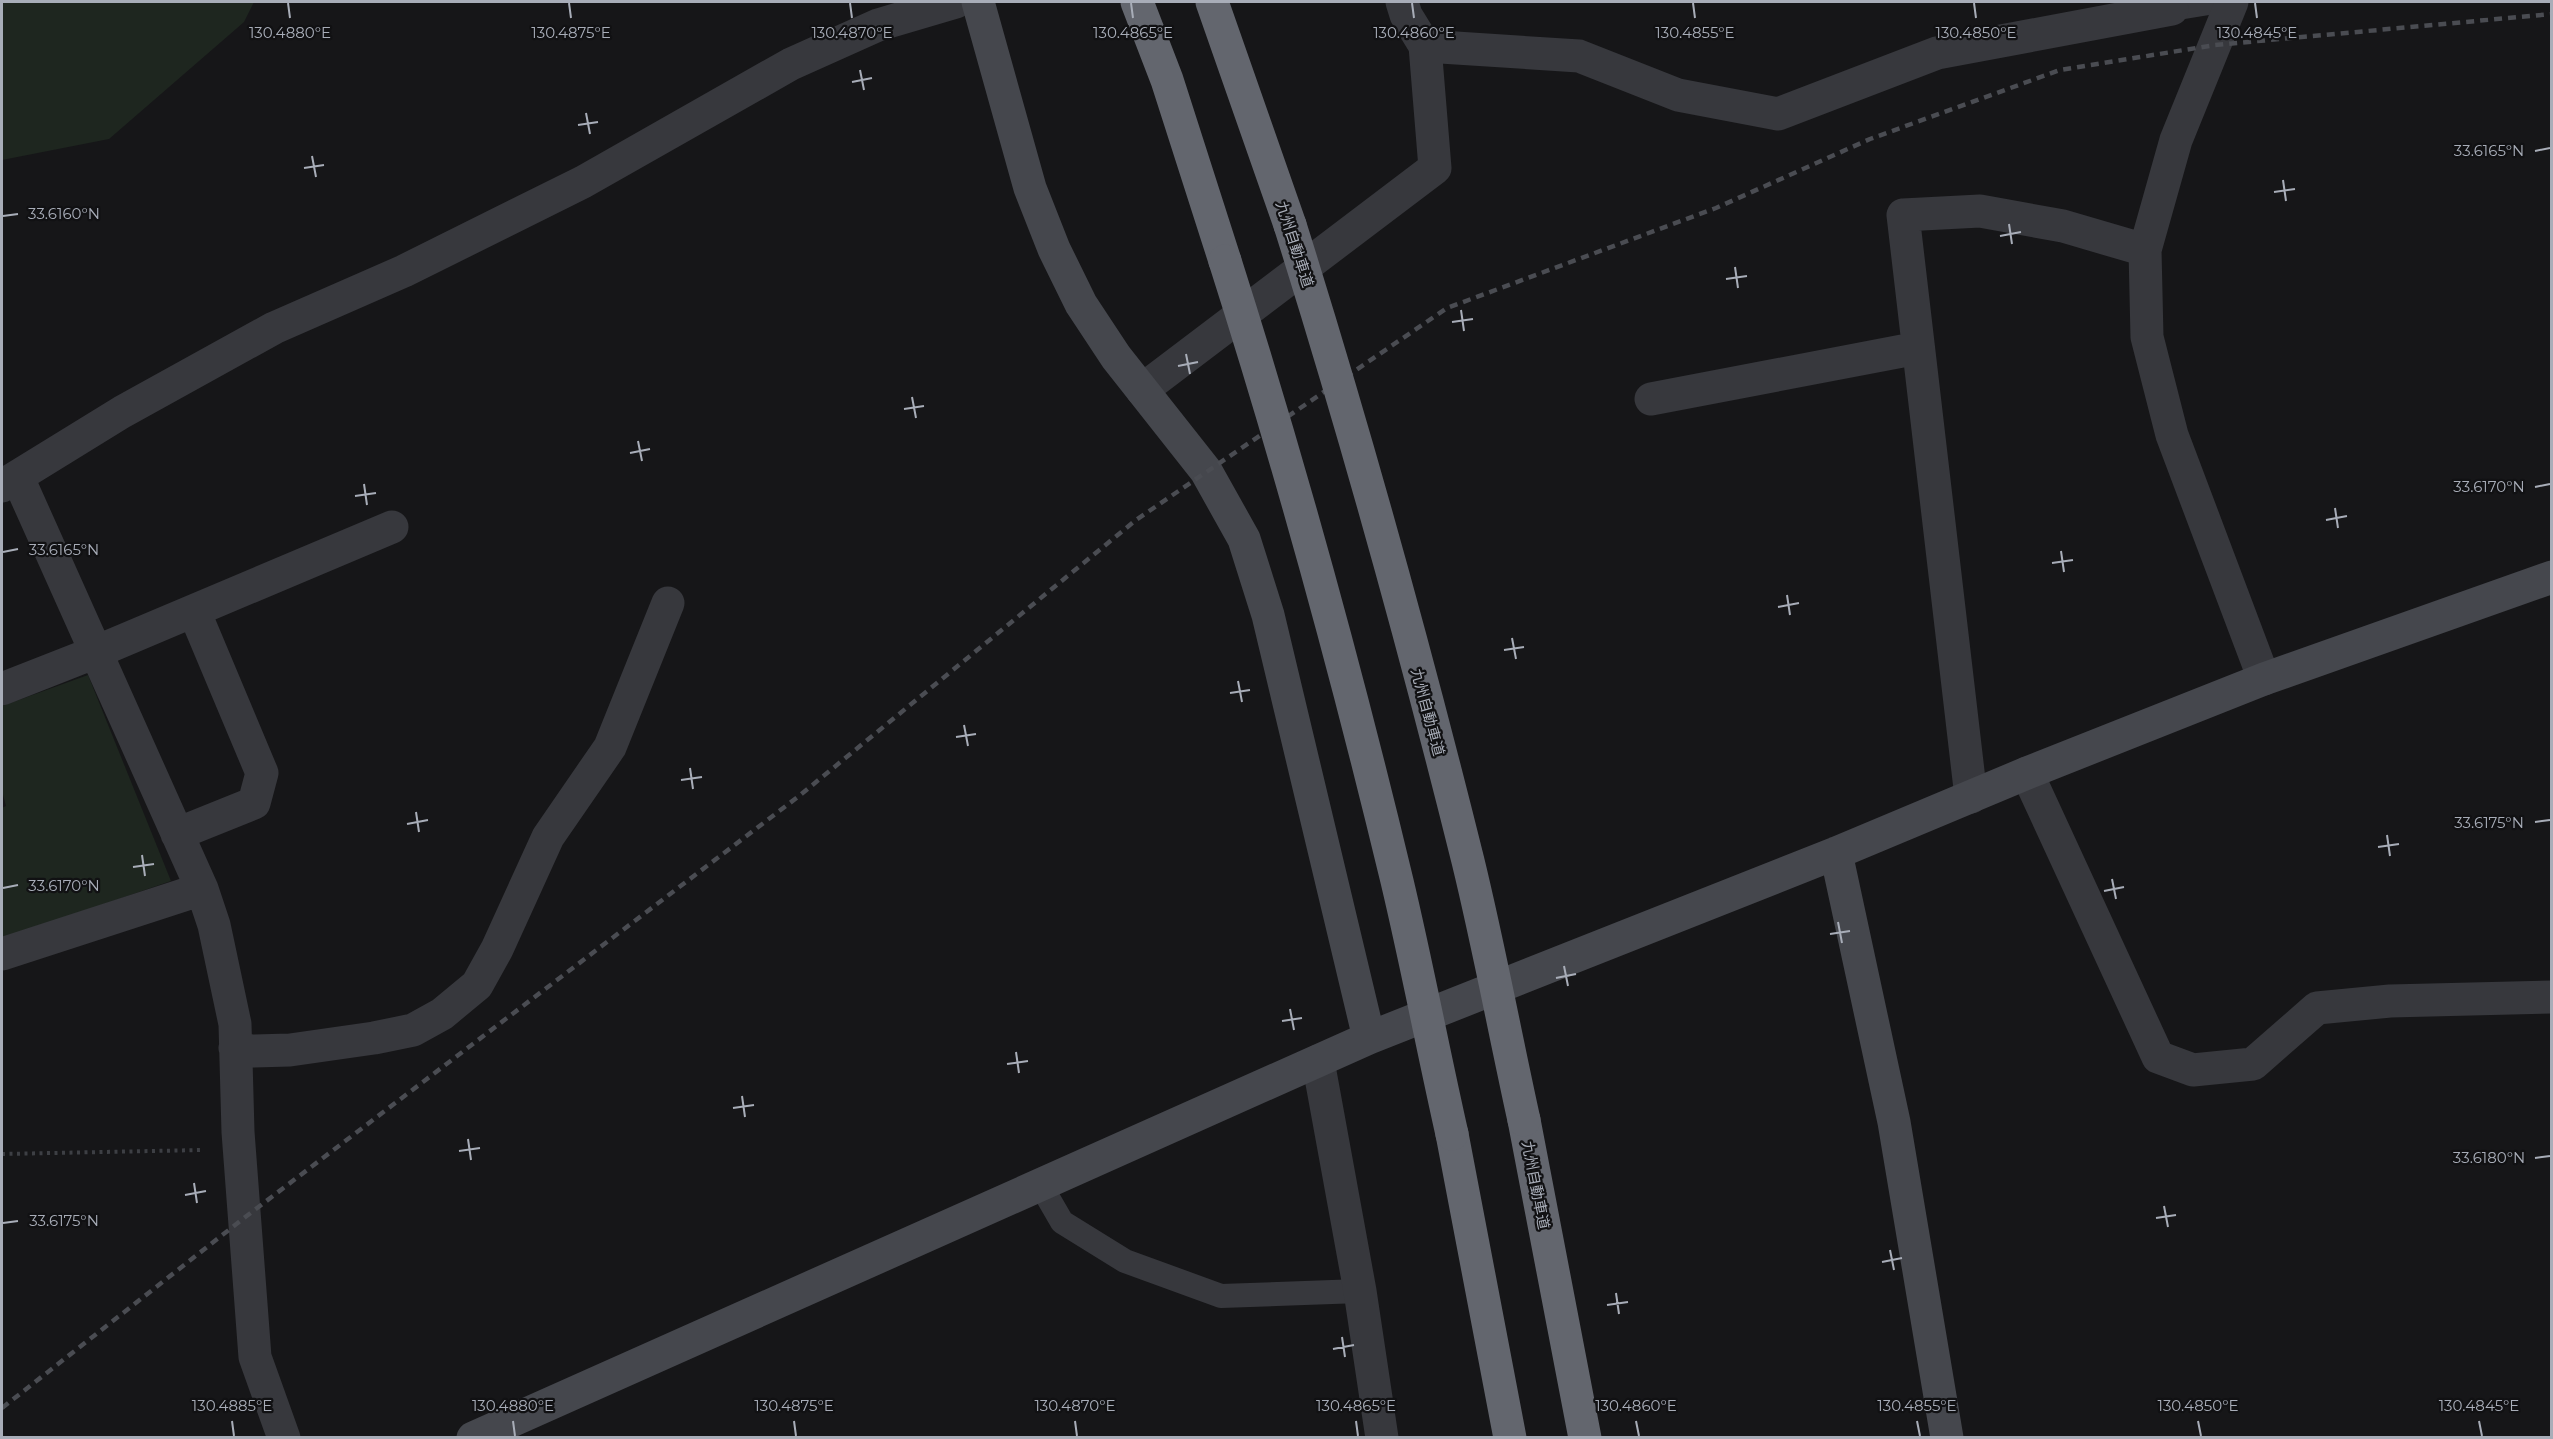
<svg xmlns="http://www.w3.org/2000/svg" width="2553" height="1439" font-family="Montserrat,'Noto Sans JP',sans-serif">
  <rect width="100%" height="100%" fill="#161618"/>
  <path fill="#1e261f" d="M 2,2 L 254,2 L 244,22 L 109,139 L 2,160 Z
    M 88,675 L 171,881 L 2,939 L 2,808 L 6,806 L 2,791 L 2,706 Z"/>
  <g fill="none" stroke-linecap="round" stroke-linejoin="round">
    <path stroke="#3d3f44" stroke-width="4" stroke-dasharray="3 4.5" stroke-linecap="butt" d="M 2,1154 L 203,1150"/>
    <path stroke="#37383d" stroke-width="24" d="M 2158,3 L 2172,9 L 2215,2
      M 1040,1184 L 1062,1222 L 1125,1261 L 1221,1296 L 1360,1291"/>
    <path stroke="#37383d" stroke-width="33" d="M 2232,2 L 2176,140 L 2145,250 L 2147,337 L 2172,435 L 2264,679
      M 1425,46 L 1579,56 L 1678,95 L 1778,114 L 1937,53 L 2172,9
      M 1142,390 L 1435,168 L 1425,46 L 1406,15 L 1402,2
      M 1651,399 L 1918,348
      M 18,478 L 202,889 L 214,925 L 235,1024 L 238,1132 L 255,1357 L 284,1438
      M 2,486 L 122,412 L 274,328 L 404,271 L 583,182 L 791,64 L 878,25 L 956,2
      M 2,689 L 96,652 L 392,527
      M 2027,773 L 2158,1057 L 2193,1070 L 2253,1064 L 2317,1008 L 2390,1001 L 2552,997
      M 1971,797 L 1903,215 L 1980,211 L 2063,226 L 2145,250
      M 177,834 L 254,803 L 262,773 L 194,611
      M 2,954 L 202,889
      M 235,1048 L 252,1051 L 290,1050 L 374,1038 L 413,1030 L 442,1014 L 477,985 L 497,949 L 548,837 L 610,747 L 668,603
      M 1318,1061 L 1360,1291 L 1382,1438"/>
    <path stroke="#45474d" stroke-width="33" d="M 978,2 L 1030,188 L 1054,249 L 1081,304 L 1116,357 L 1206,471 L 1244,539 L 1268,615 L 1369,1038
      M 1836,853 L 1894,1122 L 1947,1438
      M 473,1438 L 1369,1038 L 1836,853 L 2027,773 L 2264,679 L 2552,577"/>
    <path stroke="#63666e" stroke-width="33" d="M 1137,2 L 1167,80 L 1225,261
      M 1212,2 L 1290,225
      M 1524,1120 L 1585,1438
      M 1452,1134 L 1510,1438"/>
    <path stroke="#4a4c52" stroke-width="4.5" stroke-dasharray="8 6" stroke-linecap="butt" d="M 2,1408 L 244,1218 L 799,796 L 1136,520 L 1447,308 L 1716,208 L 1870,139 L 2060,70 L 2215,45 L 2552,14"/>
    <path stroke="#63666e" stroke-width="33" d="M 1290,225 C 1356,435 1415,648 1468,861 C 1489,947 1505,1034 1524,1120
      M 1225,261 C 1290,465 1347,673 1397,881 C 1417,965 1433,1050 1452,1134"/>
  </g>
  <path fill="none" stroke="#a8adb8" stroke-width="2" d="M 288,3 L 290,18M 569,3 L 571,18M 850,3 L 852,18M 1131,3 L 1133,18M 1412,3 L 1414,18M 1693,3 L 1695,18M 1974,3 L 1976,18M 2255,3 L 2257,18M 860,70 L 864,90M 852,82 L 872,78M 586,113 L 590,134M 578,125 L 598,122M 2535,151 L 2550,148M 312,156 L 316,177M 304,168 L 324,165M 2283,180 L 2286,201M 2274,192 L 2295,189M 3,216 L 18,214M 2009,224 L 2012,244M 2000,236 L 2021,232M 1735,267 L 1738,288M 1726,279 L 1747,276M 1461,310 L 1464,331M 1452,322 L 1473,319M 1186,354 L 1190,374M 1178,366 L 1198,362M 912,397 L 916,418M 904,409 L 924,406M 638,441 L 642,461M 630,453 L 650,449M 364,484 L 367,505M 2535,487 L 2550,484M 355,496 L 376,493M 2335,508 L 2338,528M 2326,520 L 2347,516M 2061,551 L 2064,572M 3,552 L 18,549M 2052,563 L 2073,560M 1787,595 L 1790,615M 1778,607 L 1799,603M 1512,638 L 1516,659M 1504,650 L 1524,647M 1238,681 L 1242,702M 1230,693 L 1250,690M 964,725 L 968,746M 956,737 L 976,734M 690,768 L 693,789M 681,780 L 702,777M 416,812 L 419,832M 2535,822 L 2550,820M 407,824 L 428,820M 2387,835 L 2390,856M 2378,847 L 2399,844M 142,855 L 145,876M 133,867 L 154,864M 2112,879 L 2116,899M 3,888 L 18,885M 2104,891 L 2124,887M 1838,922 L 1842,943M 1830,934 L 1850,931M 1564,966 L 1568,986M 1556,978 L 1576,974M 1290,1009 L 1294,1030M 1282,1021 L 1302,1018M 1016,1052 L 1019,1073M 1007,1064 L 1028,1061M 742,1096 L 745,1117M 733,1108 L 754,1105M 468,1139 L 471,1160M 459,1151 L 480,1148M 2535,1158 L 2550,1156M 194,1183 L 197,1203M 185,1195 L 206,1191M 2164,1206 L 2168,1227M 2156,1218 L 2176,1215M 3,1223 L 18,1221M 1890,1250 L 1894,1270M 1882,1262 L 1902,1258M 1616,1293 L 1619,1314M 1607,1305 L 1628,1302M 1342,1337 L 1345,1357M 1333,1349 L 1354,1345M 232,1421 L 234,1436M 513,1421 L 515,1436M 794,1421 L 796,1436M 1075,1421 L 1077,1436M 1356,1421 L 1358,1436M 1636,1421 L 1639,1436M 1917,1421 L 1920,1436M 2198,1421 L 2201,1436M 2479,1421 L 2482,1436"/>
  <g text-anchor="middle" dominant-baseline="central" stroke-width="4.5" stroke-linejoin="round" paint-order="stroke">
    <g font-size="15" fill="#a8adb8" stroke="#111113">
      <text transform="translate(1295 244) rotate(72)">九州自動車道</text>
      <text transform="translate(1428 712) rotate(75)">九州自動車道</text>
      <text transform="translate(1536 1185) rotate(79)">九州自動車道</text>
    </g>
  </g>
  <g font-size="15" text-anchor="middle" fill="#a8adb8" stroke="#111113" stroke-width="4.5" stroke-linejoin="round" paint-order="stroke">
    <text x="290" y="38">130.4880°E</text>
    <text x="571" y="38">130.4875°E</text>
    <text x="852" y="38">130.4870°E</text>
    <text x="1133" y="38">130.4865°E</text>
    <text x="1414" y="38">130.4860°E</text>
    <text x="1976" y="38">130.4850°E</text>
    <text x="2257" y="38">130.4845°E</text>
    <text x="1695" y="38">130.4855°E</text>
    <text x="2489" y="156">33.6165°N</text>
    <text x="64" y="219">33.6160°N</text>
    <text x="2489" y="492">33.6170°N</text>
    <text x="64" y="555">33.6165°N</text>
    <text x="2489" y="828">33.6175°N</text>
    <text x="64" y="891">33.6170°N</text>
    <text x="2489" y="1163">33.6180°N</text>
    <text x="64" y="1226">33.6175°N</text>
    <text x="232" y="1411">130.4885°E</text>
    <text x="513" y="1411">130.4880°E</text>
    <text x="794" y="1411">130.4875°E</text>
    <text x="1075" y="1411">130.4870°E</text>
    <text x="1356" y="1411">130.4865°E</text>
    <text x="1636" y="1411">130.4860°E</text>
    <text x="1917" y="1411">130.4855°E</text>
    <text x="2198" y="1411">130.4850°E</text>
    <text x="2479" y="1411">130.4845°E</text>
  </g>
  <rect width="2553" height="1439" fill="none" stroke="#a8adb8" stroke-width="6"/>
</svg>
